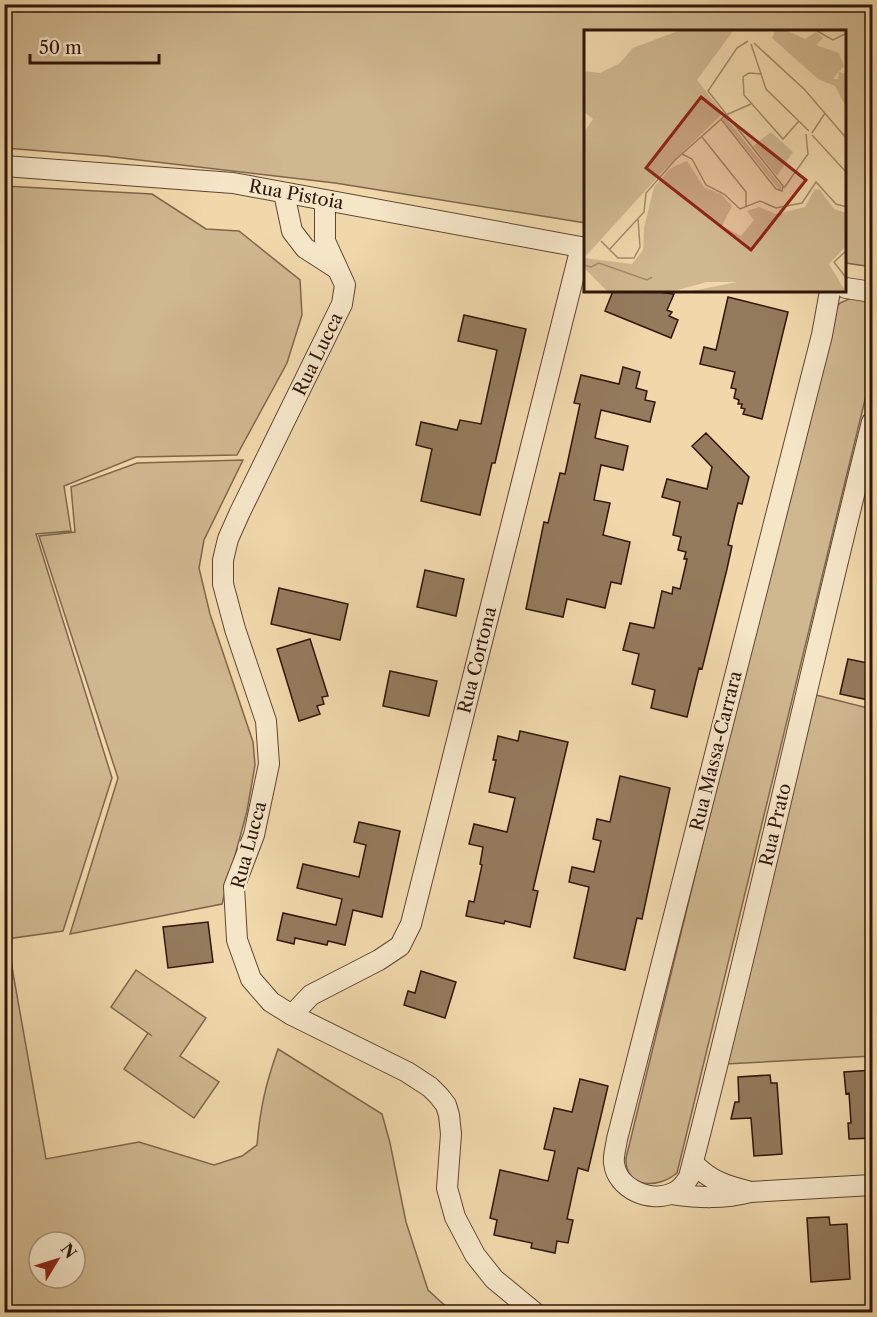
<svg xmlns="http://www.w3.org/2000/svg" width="877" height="1317" font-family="'Libre Caslon Text',serif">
  <rect width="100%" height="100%" fill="#f0d8ab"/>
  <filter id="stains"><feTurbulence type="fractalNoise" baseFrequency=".00333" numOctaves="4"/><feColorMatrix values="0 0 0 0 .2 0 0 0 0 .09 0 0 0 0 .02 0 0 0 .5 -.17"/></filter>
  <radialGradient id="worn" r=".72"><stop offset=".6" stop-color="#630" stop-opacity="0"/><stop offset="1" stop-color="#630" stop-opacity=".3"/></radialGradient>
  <path fill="#cfb78f" stroke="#80664c" stroke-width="1.5" fill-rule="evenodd" d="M 4,5 L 872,5 L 872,267 L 846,263 L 846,32 L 586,32 L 586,223 L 335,183 L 105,156 L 5,148 Z
    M 4,186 L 152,194 L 206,229 L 239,231 L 300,280 L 302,315 L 287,363 L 237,455 L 136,457 L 64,486 L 71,531 L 36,534 L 112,778 L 63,931 L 7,939 L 46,1159 L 139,1142 L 214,1165 L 242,1156 L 257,1145 C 260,1108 266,1083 278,1049 L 382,1114 L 390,1143 L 406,1222 L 428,1290 L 452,1312 L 5,1312 ZM 39,1242 L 75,1242 L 75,1278 L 39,1278 Z
    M 851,298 L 863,298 L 872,304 L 872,371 L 677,1173 C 658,1189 625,1189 626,1158 L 833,311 L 840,303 Z
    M 243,460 L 204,540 L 199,568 L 210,614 L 253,742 L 255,765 L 247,811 L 222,904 L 70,934 L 118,778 L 39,536 L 75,532 L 71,487 L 137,463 Z
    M 816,695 L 872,709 L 872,1056 L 726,1064 Z
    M 136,970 L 206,1018 L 180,1056 L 219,1082 L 194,1118 L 124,1069 L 148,1033 L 152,1036 L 111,1007 Z"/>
  <path fill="#947b5d" stroke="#301609" stroke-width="1.5" d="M 613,291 L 650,291 L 674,294 L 667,310 L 672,312 L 669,316 L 678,320 L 671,338 L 605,311 Z
    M 728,297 L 788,312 L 762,419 L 743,414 L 745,409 L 741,408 L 742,404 L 738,404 L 739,400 L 734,398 L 736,389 L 731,388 L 735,372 L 700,364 L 704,347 L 716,350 Z
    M 464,315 L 526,329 L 495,463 L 492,463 L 480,515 L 421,501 L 432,449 L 416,445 L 421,422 L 457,430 L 460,420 L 481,424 L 497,350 L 458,341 Z
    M 623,367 L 640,372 L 636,388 L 647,391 L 645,400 L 655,402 L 650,422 L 601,410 L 595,438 L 628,446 L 623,470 L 601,465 L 594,500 L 610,503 L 603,535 L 630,542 L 621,584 L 611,582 L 605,608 L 567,599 L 563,617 L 526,609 L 544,522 L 548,523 L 560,473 L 565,474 L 580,404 L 574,403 L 581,375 L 619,384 Z
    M 706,433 L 749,477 L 742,504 L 738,503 L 735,515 L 728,545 L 732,546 L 727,569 L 702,669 L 699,668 L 687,717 L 651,708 L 655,690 L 632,684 L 639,654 L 623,650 L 630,623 L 654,628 L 662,591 L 672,594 L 673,587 L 680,589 L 687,559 L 684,559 L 686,552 L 678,550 L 681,537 L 673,535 L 680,502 L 662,497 L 667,479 L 707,489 L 712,467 L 692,446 Z
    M 425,570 L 464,579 L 456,616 L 417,607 Z
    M 279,588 L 348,604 L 340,640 L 271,624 Z
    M 310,639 L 328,696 L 322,697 L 324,704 L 317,706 L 320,714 L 299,721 L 277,649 Z
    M 848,659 L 873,664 L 873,701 L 840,694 Z
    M 390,671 L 437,681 L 429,716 L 383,706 Z
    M 520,731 L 568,742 L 533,890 L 538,891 L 530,927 L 505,921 L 504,924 L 466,916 L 469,901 L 474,902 L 482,865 L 480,864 L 483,847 L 469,844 L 474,824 L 507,832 L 515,798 L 489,792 L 496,760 L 493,760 L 498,736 L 518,741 Z
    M 620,776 L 670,788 L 642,919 L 637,918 L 625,970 L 574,958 L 589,887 L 569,882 L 572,867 L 594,872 L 601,841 L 593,839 L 597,819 L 610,822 Z
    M 359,822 L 400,831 L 382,917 L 353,910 L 345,945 L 328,941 L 327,945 L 295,938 L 294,944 L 277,940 L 283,913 L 336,925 L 342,899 L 297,888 L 303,864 L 359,877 L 366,845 L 354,842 Z
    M 208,922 L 213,962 L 168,968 L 163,927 Z
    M 421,971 L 456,982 L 445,1018 L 404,1005 L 408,991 L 415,993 Z
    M 873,1070 L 873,1138 L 849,1139 L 848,1123 L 851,1123 L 849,1093 L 846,1094 L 844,1072 Z
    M 770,1075 L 771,1083 L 777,1083 L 782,1154 L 754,1156 L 751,1118 L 731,1119 L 735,1102 L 739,1102 L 738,1077 Z
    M 580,1079 L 608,1086 L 588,1171 L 578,1168 L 567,1219 L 573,1220 L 568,1243 L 557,1241 L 555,1253 L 531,1248 L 532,1243 L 494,1235 L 497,1220 L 490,1218 L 500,1170 L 548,1181 L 555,1151 L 544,1149 L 554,1108 L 572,1112 Z
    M 829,1217 L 830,1225 L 847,1224 L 850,1279 L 811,1282 L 807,1218 Z"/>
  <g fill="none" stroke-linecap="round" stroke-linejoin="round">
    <g stroke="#604632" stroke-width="22">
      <g id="minor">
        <path id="s1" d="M 4,166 L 233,183 L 586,248"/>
        <path d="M 284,193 L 292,231 L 305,248 L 336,268"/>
        <path d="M 325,201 L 325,241 L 345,285 L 342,304 L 240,512 L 228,539 L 223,560 L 223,584 L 235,629 L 266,721 L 269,764 L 254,835 L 234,887 L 237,940 L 251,979 L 271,1002 L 292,1015 L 407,1072 L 430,1087 L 439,1096 L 446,1105 L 449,1115 L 451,1134 L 447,1188 L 455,1217 L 475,1255 L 494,1279 L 534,1312"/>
        <path d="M 846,288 L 872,292"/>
        <path id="s2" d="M 830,291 L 822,335 L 617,1139 C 616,1147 613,1156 614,1163 C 617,1189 650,1203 673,1193 C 680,1190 685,1184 689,1177 C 754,927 809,673 872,422"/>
        <path id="s3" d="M 292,1015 L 311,995 L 379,960 L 400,946 L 411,924 L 581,247"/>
        <path d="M 693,1163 C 711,1181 724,1185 747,1191"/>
        <path d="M 672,1194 C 700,1198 723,1199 750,1192 L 872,1185"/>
      </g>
    </g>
    <use href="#minor" stroke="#f5e6c8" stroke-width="20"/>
  </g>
  <g text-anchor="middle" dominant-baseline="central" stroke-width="4.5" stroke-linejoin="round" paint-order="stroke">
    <g font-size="18" fill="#301609" stroke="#f5e6c8">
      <text stroke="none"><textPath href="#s1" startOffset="294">Rua Pistoia</textPath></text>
      <text transform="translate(318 354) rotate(-64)">Rua Lucca</text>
      <text stroke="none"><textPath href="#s3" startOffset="426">Rua Cortona</textPath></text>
      <text transform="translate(716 751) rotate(-76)">Rua Massa-Carrara</text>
      <text stroke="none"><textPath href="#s2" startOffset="1360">Rua Prato</textPath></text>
      <text transform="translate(249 845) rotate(-75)">Rua Lucca</text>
    </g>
  </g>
  <g transform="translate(584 30)">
    <rect width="262" height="262" fill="#f0d8ab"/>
    <path d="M 94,1 L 149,1 L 113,50 L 139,83 L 81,139 L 0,228 L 48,234 L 59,220 L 60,198 L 70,157 L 87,138 L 103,131 L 120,157 L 137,164 L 148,176 L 138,196 L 157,206 L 170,190 L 163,181 L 175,177 L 192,184 L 221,177 L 231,159 L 236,160 L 250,179 L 262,183 L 262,216 L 245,234 L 262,262 L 103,262 L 153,252 L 123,252 L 86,262 L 24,262 L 1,239 L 0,237 L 0,102 L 9,89 L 0,82 L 0,41 L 16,43 L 36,33 L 49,18 ZM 191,1 L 204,1 L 221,9 L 232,2 L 239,8 L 232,15 L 255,23 L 260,36 L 249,49 L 254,49 L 255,42 L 262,44 L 262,77 L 251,56 L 234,49 L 188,8 ZM 141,87 L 198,157 L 196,161 L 139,90 ZM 187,102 L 209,122 L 193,146 L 169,116 Z" fill="#cfb78f"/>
    <path fill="none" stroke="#a38a6a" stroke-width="1.5" d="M 233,1 L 249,10 L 263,3M 170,13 L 221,60 L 263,109M 167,14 L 182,59 L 225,101M 178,44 L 165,43 L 159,47 L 160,65 L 199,109 L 215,91M 137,89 L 192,159 L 198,161 L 199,156 L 124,61 L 153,18 L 164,11M 228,103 L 241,83M 228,105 L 263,143M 118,107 L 162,162 L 162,177M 98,124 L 108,129 L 122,155 L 140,164 L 156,179 L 176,171 L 192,178 L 218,173 L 232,152 L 252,174 L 263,177M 200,158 L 224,124 L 222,104M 17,211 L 34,228 L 50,228 L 56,217 L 54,188M 25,220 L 60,182 L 62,163 L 91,130 L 142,85 L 167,74M 263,220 L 250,232 L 263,249M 0,235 L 7,237 L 15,233 L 63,250 L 68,247"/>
    <path fill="#8f2418" fill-opacity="0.15" stroke="#8f2418" stroke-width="3" d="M 117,67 L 222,150 L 167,220 L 62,138 Z"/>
    <rect width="262" height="262" fill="none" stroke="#301609" stroke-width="3"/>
  </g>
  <rect width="877" height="1317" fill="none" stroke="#f0d8ab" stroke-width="24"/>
  <rect x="6" y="6" width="865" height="1305" fill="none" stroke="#301609" stroke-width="3"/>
  <rect x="12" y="12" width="853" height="1293" fill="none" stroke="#301609" stroke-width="1.5"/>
  <g transform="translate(57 1260) rotate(52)"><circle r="28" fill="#f5e6c8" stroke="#a6937c" stroke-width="1.5"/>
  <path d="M0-4.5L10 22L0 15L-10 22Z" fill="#8f2418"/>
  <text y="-9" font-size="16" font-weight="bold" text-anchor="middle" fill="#301609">N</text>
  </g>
  <path d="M30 54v9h129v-9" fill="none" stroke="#301609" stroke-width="3"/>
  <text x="39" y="54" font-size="18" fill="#301609" stroke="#f5e6c8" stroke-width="4.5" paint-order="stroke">50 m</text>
  <rect width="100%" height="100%" filter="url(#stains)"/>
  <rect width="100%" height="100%" fill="url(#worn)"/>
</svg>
